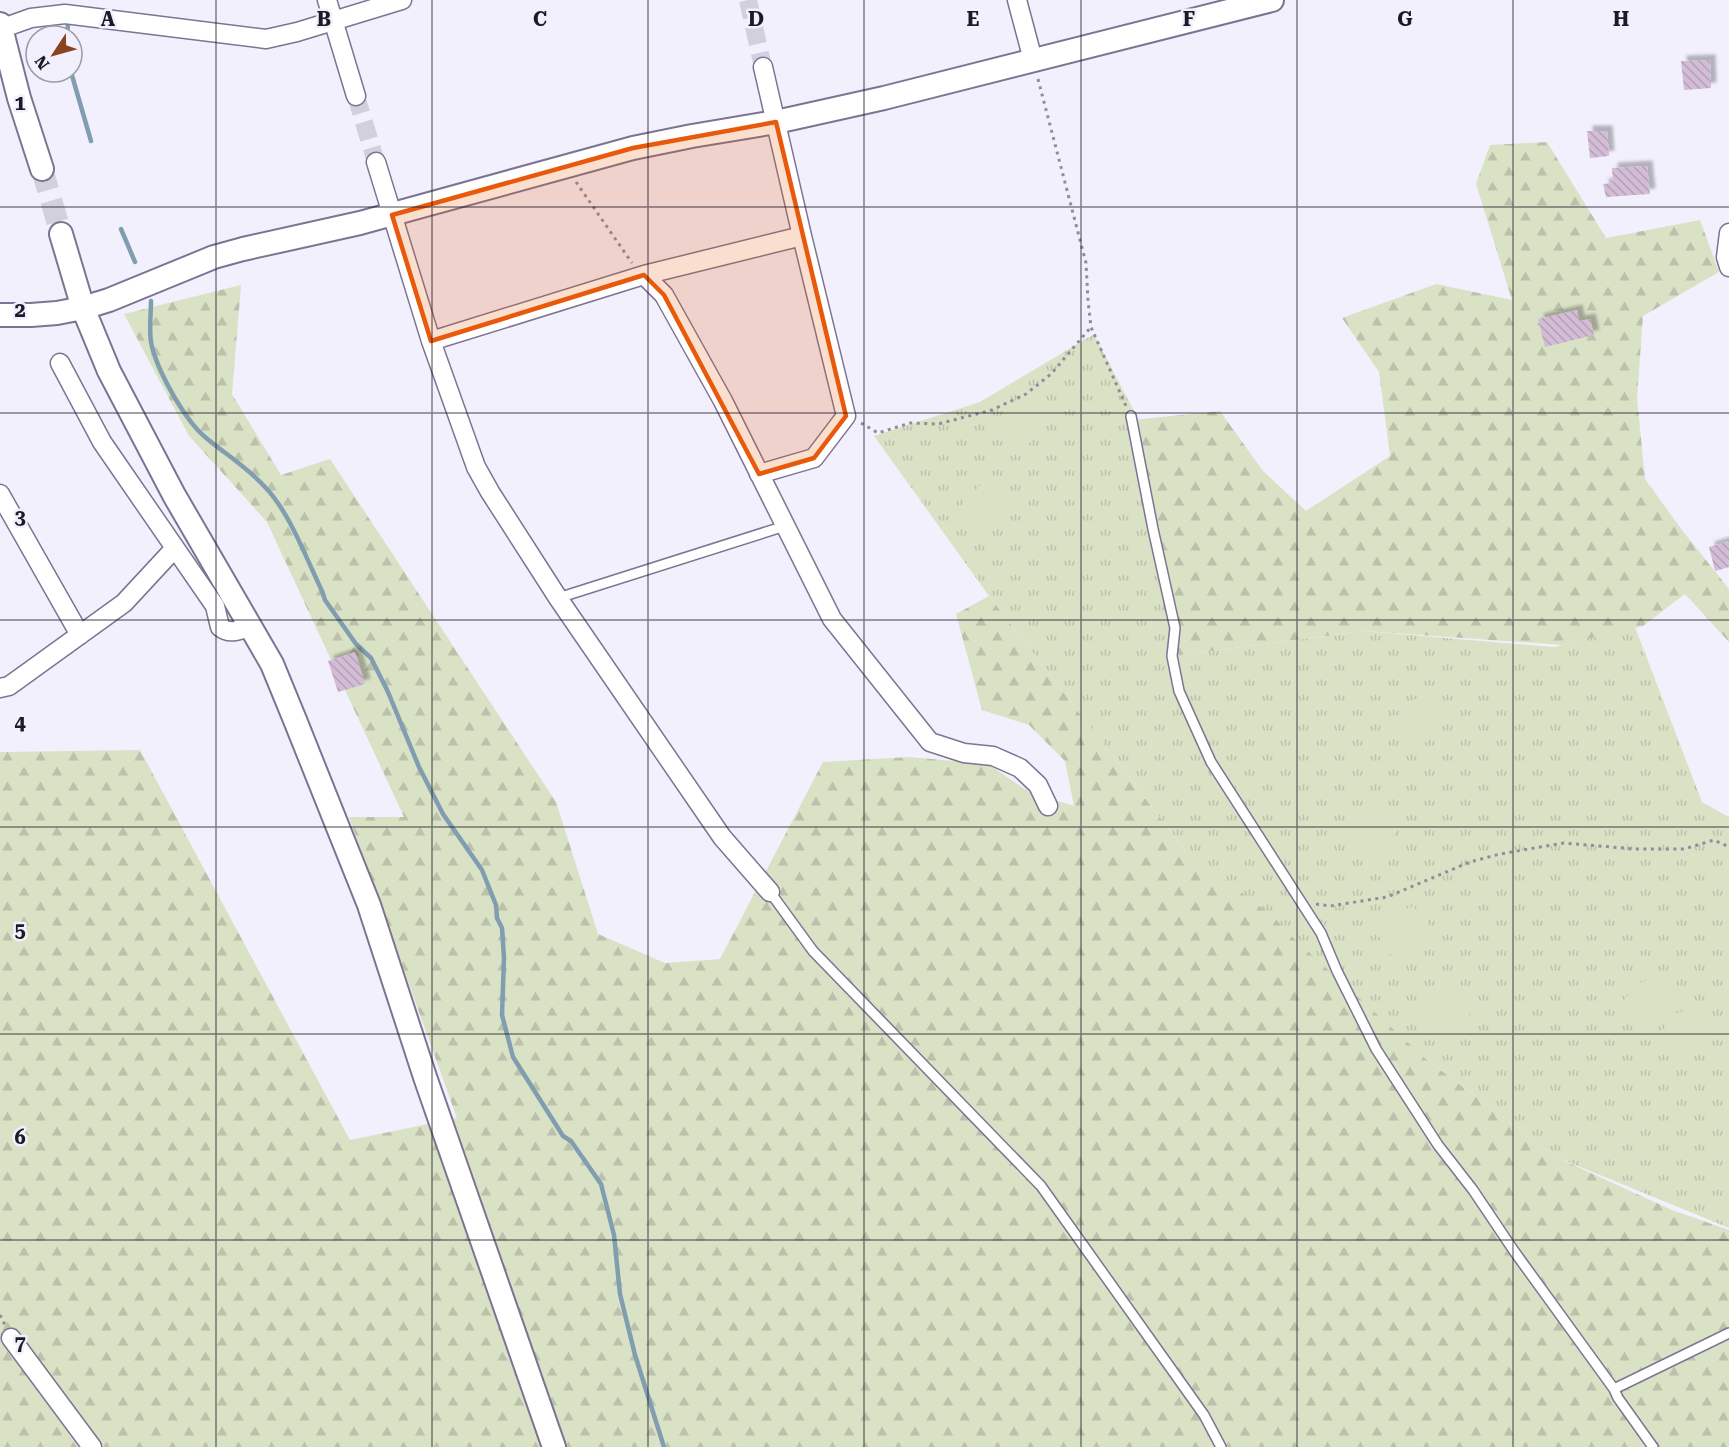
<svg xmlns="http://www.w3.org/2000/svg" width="1729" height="1447" font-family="'Roboto Serif',serif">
  <defs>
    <pattern id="grass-tufts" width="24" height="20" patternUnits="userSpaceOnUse" patternTransform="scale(1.5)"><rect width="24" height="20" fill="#dae2c6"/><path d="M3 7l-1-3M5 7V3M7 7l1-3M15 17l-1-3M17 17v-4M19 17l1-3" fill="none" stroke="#bbc1aa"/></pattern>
    <pattern id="forest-firs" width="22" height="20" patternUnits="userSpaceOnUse" patternTransform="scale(1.5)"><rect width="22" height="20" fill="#dae2c6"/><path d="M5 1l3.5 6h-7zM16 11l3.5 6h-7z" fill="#bbc1aa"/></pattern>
    <pattern id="building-back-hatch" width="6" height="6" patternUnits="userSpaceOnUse" patternTransform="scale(1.5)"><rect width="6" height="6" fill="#d3bcd5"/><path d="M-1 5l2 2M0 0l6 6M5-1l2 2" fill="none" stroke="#b5a1b7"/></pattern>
    <filter id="shadow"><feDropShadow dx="5.5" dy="-5.5" stdDeviation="1.5" flood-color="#0004"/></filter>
  </defs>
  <rect width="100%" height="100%" fill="#f3f0fe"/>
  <path fill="url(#grass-tufts)" d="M 1094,334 L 1134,411 L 1172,656 L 1364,631 L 1554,647 L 1635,627 L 1702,802 L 1729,817 L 1729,1228 L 1556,1157 L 1354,1005 L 1265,924 L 1185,850 L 989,596 L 874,436 L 980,402 Z"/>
  <path fill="url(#forest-firs)" d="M 1547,142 L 1606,238 L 1700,220 L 1719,272 L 1643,316 L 1637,398 L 1645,479 L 1682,530 L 1729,589 L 1729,642 L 1685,594 L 1643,626 L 1562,645 L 1364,631 L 1172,656 L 1132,420 L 1220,411 L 1263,471 L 1306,511 L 1390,456 L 1379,372 L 1342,318 L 1436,284 L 1512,300 L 1476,184 L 1490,145 Z
    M 241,285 L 232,394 L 281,475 L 330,459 L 556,802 L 598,934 L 665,963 L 720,959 L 823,762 L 909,757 L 988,764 L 1029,792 L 1074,806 L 1065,761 L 1029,725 L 982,710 L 956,614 L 989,596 L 1185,850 L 1274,917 L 1288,933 L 1427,1060 L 1556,1157 L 1672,1210 L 1729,1230 L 1729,1447 L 0,1447 L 0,752 L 140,750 L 350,1140 L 457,1118 L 349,817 L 404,817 L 267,522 L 189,436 L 124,314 Z"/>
  <path fill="#dae2c6" d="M 1030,395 L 1049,416 L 1035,439 L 1020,449 L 1002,441 L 995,422 L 1013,402 Z
    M 998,477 L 1017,499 L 1003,521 L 988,531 L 970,524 L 963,504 L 981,484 Z
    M 1428,694 L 1446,715 L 1433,737 L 1418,748 L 1399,740 L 1393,720 L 1411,701 Z
    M 1379,808 L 1398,829 L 1384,851 L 1369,861 L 1351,854 L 1344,834 L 1362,814 Z
    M 1413,906 L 1432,928 L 1418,950 L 1403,960 L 1385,952 L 1378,933 L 1396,913 Z
    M 1655,976 L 1674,997 L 1661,1020 L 1646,1030 L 1627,1022 L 1621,1003 L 1639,983 Z
    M 1456,983 L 1475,1004 L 1462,1027 L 1447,1037 L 1428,1030 L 1422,1010 L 1439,990 Z
    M 1693,1007 L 1712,1028 L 1698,1051 L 1683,1061 L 1665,1054 L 1659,1034 L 1676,1014 Z"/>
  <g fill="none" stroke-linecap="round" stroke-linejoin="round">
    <path stroke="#819db0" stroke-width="4.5" d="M 67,36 L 68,24
      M 71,72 L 91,141
      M 121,229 L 135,262
      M 151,301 C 151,314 149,329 151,342 C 156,369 184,419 205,437 C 225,454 247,467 265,487 C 290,513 306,558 322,591 L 325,600 L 356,644 L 371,658 L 388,692 L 419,767 L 443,814 L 482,870 L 496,905 L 497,918 L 502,928 L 504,958 L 502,1015 L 513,1057 L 563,1136 L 571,1141 L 601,1184 L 614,1235 L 620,1294 L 635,1355 L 664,1447"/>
  </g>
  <path fill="url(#building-back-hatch)" filter="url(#shadow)" d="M 1710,60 L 1711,88 L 1684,90 L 1681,61 Z
    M 1587,131 L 1607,131 L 1609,156 L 1590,158 Z
    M 1647,166 L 1650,194 L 1606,197 L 1603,184 L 1613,183 L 1612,168 Z
    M 1577,310 L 1579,321 L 1590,319 L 1594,335 L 1545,347 L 1538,319 Z
    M 1729,541 L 1729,567 L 1715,571 L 1709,547 Z
    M 355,652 L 365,684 L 338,692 L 328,661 Z"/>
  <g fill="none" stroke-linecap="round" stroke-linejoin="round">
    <path stroke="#d3d0de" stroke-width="18" stroke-dasharray="18 9" stroke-linecap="butt" d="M 748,0 L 763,67
      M 356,96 L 376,162"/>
    <path stroke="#d3d0de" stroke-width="22" stroke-dasharray="22 11" stroke-linecap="butt" d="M 42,169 L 61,234"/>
    <g stroke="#7c7492" stroke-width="12">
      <path id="service" d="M 1131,416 L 1153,529 L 1175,628 L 1172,656 L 1179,691 L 1211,762 L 1321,933 L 1337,971 L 1376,1049 L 1438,1145 L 1473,1190 L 1514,1251 L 1614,1389 L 1618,1398 L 1653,1447
        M 558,598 L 785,526
        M 770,892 L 813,951 L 1041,1186 L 1204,1415 L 1221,1447
        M 1614,1389 L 1729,1333"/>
    </g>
    <g stroke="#7c7492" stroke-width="21">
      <path id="minor" d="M 327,0 L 356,96
        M 1017,0 L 1033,60
        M 0,29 L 31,18 L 65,14 L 266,39 L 297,32 L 402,0
        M 376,162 L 431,341 L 476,467 L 490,492 L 558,598 L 722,837 L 770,892
        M 1729,233 L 1726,257 L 1729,267
        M 644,275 L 664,295 L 723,401 L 832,619 L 930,742 L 964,753 L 993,756 L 1020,768 L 1038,785 L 1048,806
        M 431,341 L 644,275 L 802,236 L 763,67
        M 60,363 L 102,442 L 215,606 L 220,627 C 230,635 238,630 250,627
        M 759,474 L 814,458 L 846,416 L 802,236
        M 0,494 L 80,635
        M 0,688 L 9,686 L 124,603 L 175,548
        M 11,1338 L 92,1447"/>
    </g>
    <g stroke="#7c7492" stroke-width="26">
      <path id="tertiary" d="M 0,24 L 19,98 L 42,169
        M 61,234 L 83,308 L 109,371 L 174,495 L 272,664 L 295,720 L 369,905 L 425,1077 L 554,1447
        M 0,315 L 31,315 L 57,313 L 83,308 L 109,300 L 214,257 L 243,249 L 360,223 L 633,148 L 692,136 L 776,122 L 884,98 L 1272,0"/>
    </g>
    <path stroke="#908d9a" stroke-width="3" stroke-dasharray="3 4.5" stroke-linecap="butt" d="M 1038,79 L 1086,263 L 1088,301 L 1091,327 L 1126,406
      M 576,182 L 632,263
      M 861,423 L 878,433 L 910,423 L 938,424 L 992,410 L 1026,394 L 1051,374 L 1091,327
      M 1316,904 L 1330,906 L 1387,897 L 1470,862 L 1500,854 L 1564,843 L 1635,849 L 1684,849 L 1714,840 L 1729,847
      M 0,1315 L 5,1325"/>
    <use href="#service" stroke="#fff" stroke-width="9"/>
    <use href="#minor" stroke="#fff" stroke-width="18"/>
    <use href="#tertiary" stroke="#fff" stroke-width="22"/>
  </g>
  <path fill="#e8590c" fill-opacity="0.2" stroke="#e8590c" stroke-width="4.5" stroke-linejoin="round" d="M 776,122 L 846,416 L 814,458 L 759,474 L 664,295 L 644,275 L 431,341 L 392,215 L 633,148 Z"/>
  <path fill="none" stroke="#1d1a26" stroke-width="1.5" stroke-opacity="0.55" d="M 216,0 L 216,1447M 432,0 L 432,1447M 648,0 L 648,1447M 864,0 L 864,1447M 1081,0 L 1081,1447M 1297,0 L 1297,1447M 1513,0 L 1513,1447M 0,207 L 1729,207M 0,413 L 1729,413M 0,620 L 1729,620M 0,827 L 1729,827M 0,1034 L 1729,1034M 0,1240 L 1729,1240"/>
  <g font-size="20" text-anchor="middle" font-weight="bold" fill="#1d1a26" stroke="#f3f0fe" stroke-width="5" stroke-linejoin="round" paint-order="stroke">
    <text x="108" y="26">A</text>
    <text x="324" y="26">B</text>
    <text x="540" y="26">C</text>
    <text x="756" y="26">D</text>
    <text x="973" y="26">E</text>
    <text x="1189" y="26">F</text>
    <text x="1405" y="26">G</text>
    <text x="1621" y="26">H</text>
    <text x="20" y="110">1</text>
    <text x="20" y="317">2</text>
    <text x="20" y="524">3</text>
    <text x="20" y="730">4</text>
    <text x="20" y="937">5</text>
    <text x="20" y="1144">6</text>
    <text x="20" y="1350">7</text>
  </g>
  <g transform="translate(54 54) rotate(234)"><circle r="28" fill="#f3f0fe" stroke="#9d9aa8" stroke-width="1.5"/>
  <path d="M0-4.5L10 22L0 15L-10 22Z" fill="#89431e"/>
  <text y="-9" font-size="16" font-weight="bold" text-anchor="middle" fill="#1d1a26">N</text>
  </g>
</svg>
